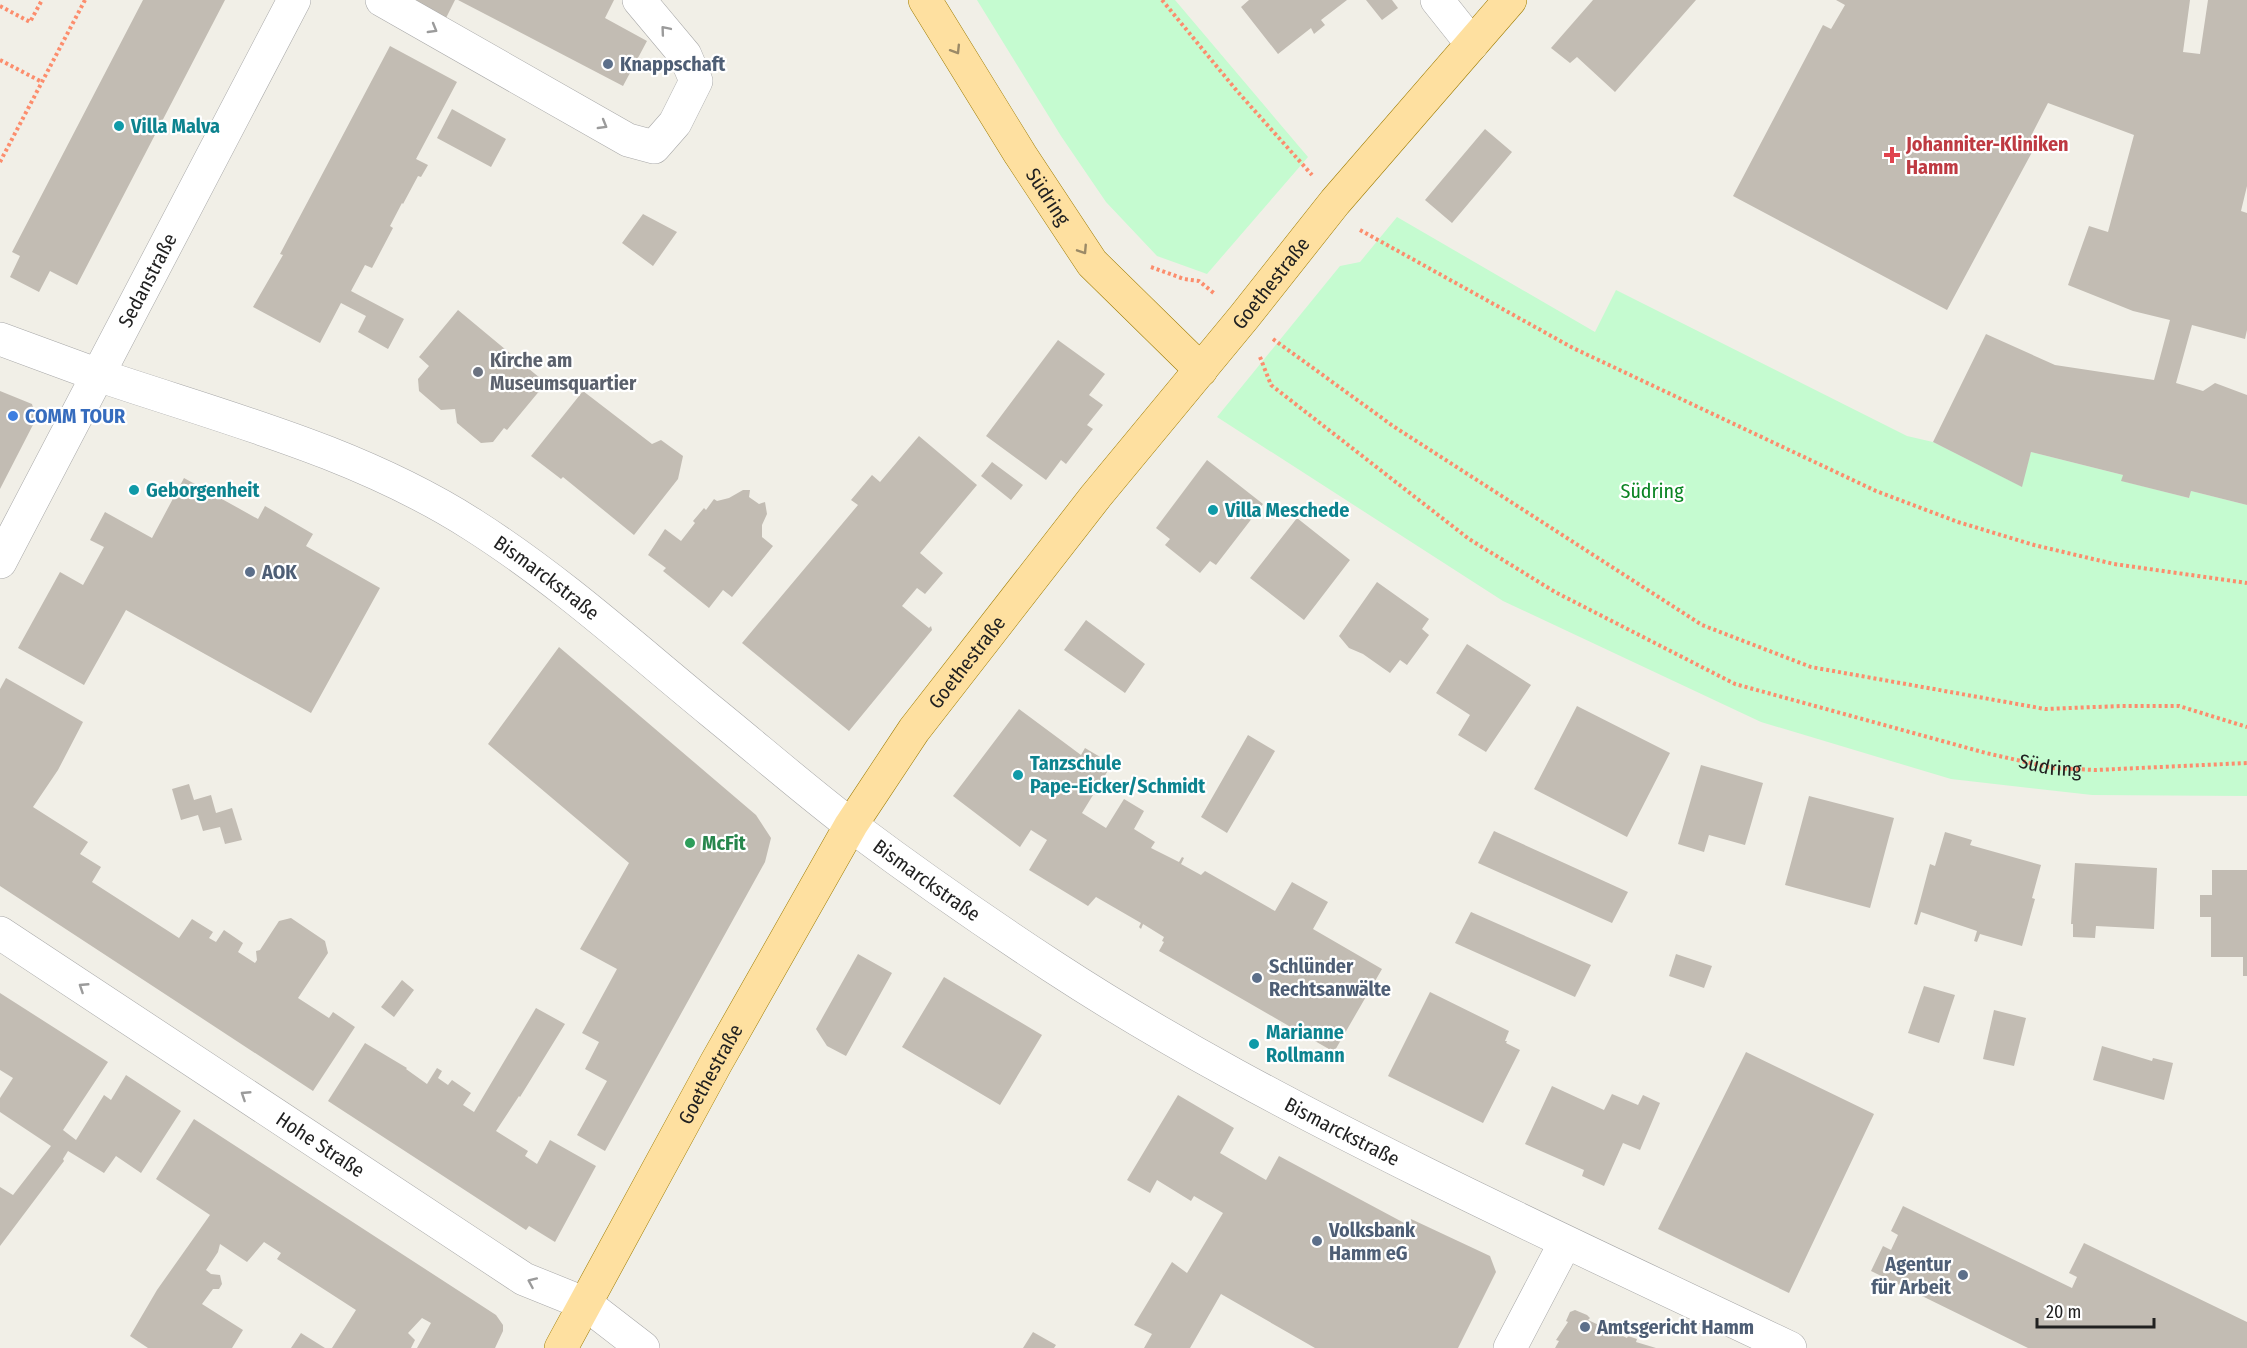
<svg xmlns="http://www.w3.org/2000/svg" width="2247" height="1348" font-family="'Fira Sans Condensed',sans-serif">
  <rect width="100%" height="100%" fill="#f1efe7"/>
  <path fill="#c5fbd0" d="M 977,0 L 1175,0 L 1308,157 L 1207,274 L 1157,256 L 1106,202 L 1061,136 Z
    M 1397,217 L 1595,332 L 1616,290 L 1907,436 L 1933,442 L 2021,486 L 2031,452 L 2123,475 L 2122,481 L 2189,498 L 2191,491 L 2247,505 L 2247,796 L 2092,795 L 1951,779 L 1761,722 L 1503,601 L 1217,417 L 1340,266 L 1360,262 Z"/>
  <path fill="#c2bcb3" d="M 143,0 L 225,0 L 77,285 L 50,271 L 39,292 L 10,277 L 20,256 L 12,252 Z
    M 414,0 L 455,0 L 446,18 Z
    M 458,0 L 614,0 L 605,18 L 647,41 L 623,86 Z
    M 1249,0 L 1347,0 L 1321,20 L 1325,25 L 1314,34 L 1311,28 L 1278,54 L 1241,7 Z
    M 1366,0 L 1392,0 L 1398,8 L 1382,20 Z
    M 1593,0 L 1696,0 L 1615,92 L 1577,57 L 1570,63 L 1551,48 Z
    M 1836,0 L 2190,0 L 2183,52 L 2200,54 L 2208,0 L 2247,0 L 2247,186 L 2241,211 L 2247,213 L 2247,330 L 2245,339 L 2192,325 L 2176,383 L 2203,391 L 2215,383 L 2247,395 L 2247,505 L 2191,491 L 2189,498 L 2121,481 L 2123,475 L 2031,452 L 2022,487 L 1933,442 L 1986,334 L 2055,365 L 2154,380 L 2170,320 L 2133,311 L 2068,285 L 2089,226 L 2108,232 L 2134,135 L 2048,103 L 2031,136 L 2038,141 L 1947,310 L 1733,196 L 1823,25 L 1831,29 L 1845,5 Z
    M 390,46 L 457,82 L 416,159 L 428,165 L 421,177 L 418,176 L 403,204 L 402,203 L 390,226 L 393,228 L 372,268 L 365,265 L 351,291 L 404,319 L 388,349 L 358,332 L 366,316 L 341,303 L 320,343 L 253,307 L 283,255 L 280,254 Z
    M 452,109 L 506,139 L 491,167 L 437,138 Z
    M 1485,129 L 1512,152 L 1452,223 L 1425,200 Z
    M 643,214 L 677,232 L 653,266 L 622,243 Z
    M 458,310 L 546,383 L 507,430 L 504,428 L 493,442 L 481,443 L 457,423 L 455,409 L 441,410 L 419,391 L 418,379 L 429,366 L 419,357 Z
    M 1058,340 L 1105,374 L 1089,395 L 1103,405 L 1087,425 L 1093,429 L 1066,464 L 1061,460 L 1046,480 L 986,436 Z
    M 0,391 L 32,404 L 36,419 L 0,489 Z
    M 583,391 L 652,444 L 661,440 L 683,456 L 678,479 L 634,535 L 563,477 L 561,479 L 531,456 Z
    M 919,436 L 977,485 L 920,553 L 943,573 L 925,594 L 917,588 L 902,606 L 929,628 L 931,626 L 932,630 L 849,731 L 742,643 L 858,505 L 851,500 L 872,475 L 880,482 Z
    M 1207,460 L 1263,504 L 1216,565 L 1210,561 L 1200,573 L 1165,545 L 1170,539 L 1156,528 Z
    M 992,462 L 1023,485 L 1011,500 L 981,476 Z
    M 184,478 L 258,519 L 265,506 L 313,534 L 306,546 L 380,588 L 311,713 L 126,610 L 84,685 L 18,648 L 60,572 L 83,585 L 104,547 L 90,540 L 105,512 L 152,538 Z
    M 743,490 L 750,490 L 749,497 L 759,504 L 765,502 L 767,514 L 762,525 L 762,537 L 773,546 L 732,597 L 723,590 L 709,608 L 663,571 L 666,568 L 648,555 L 665,529 L 681,541 L 695,523 L 693,521 L 704,508 L 706,510 L 714,499 L 717,501 L 729,498 Z
    M 1297,518 L 1350,560 L 1304,620 L 1250,578 Z
    M 1377,582 L 1429,619 L 1422,629 L 1429,635 L 1407,665 L 1400,660 L 1390,673 L 1363,654 L 1349,648 L 1339,636 Z
    M 1086,620 L 1145,664 L 1125,693 L 1064,650 Z
    M 1467,644 L 1531,685 L 1486,752 L 1458,735 L 1470,715 L 1436,693 Z
    M 559,647 L 756,815 L 771,838 L 765,862 L 605,1151 L 577,1135 L 607,1081 L 585,1069 L 599,1042 L 582,1033 L 617,969 L 580,949 L 629,863 L 488,744 Z
    M 6,678 L 83,722 L 58,770 L 33,807 L 88,842 L 80,854 L 101,867 L 92,882 L 179,938 L 192,919 L 213,932 L 209,938 L 216,942 L 224,930 L 243,943 L 238,952 L 255,963 L 257,960 L 256,951 L 260,950 L 279,921 L 291,918 L 325,941 L 328,953 L 298,998 L 329,1018 L 333,1012 L 355,1027 L 313,1091 L 0,886 L 0,689 Z
    M 1577,706 L 1670,753 L 1627,837 L 1534,789 Z
    M 1019,709 L 1081,755 L 1085,748 L 1112,764 L 1082,813 L 1106,828 L 1124,799 L 1144,811 L 1134,829 L 1155,842 L 1151,848 L 1179,862 L 1182,857 L 1184,858 L 1181,864 L 1201,875 L 1205,871 L 1275,911 L 1292,882 L 1328,902 L 1313,929 L 1382,969 L 1334,1052 L 1159,951 L 1164,942 L 1162,941 L 1164,937 L 1143,924 L 1141,929 L 1139,927 L 1141,923 L 1096,897 L 1088,906 L 1029,870 L 1047,840 L 1031,830 L 1020,847 L 953,796 Z
    M 1248,735 L 1275,751 L 1227,833 L 1201,817 Z
    M 1701,765 L 1763,783 L 1745,845 L 1709,835 L 1704,852 L 1678,844 Z
    M 189,784 L 194,800 L 211,795 L 216,813 L 232,808 L 242,840 L 225,844 L 220,827 L 203,831 L 198,815 L 181,820 L 172,789 Z
    M 1809,796 L 1894,818 L 1870,908 L 1785,885 Z
    M 1494,831 L 1628,892 L 1612,923 L 1478,863 Z
    M 1945,832 L 1972,840 L 1970,845 L 2041,865 L 2032,898 L 2035,899 L 2022,946 L 1980,934 L 1977,942 L 1974,941 L 1977,931 L 1921,912 L 1917,925 L 1914,924 L 1930,864 L 1935,866 Z
    M 2075,863 L 2157,868 L 2154,929 L 2096,926 L 2095,938 L 2073,937 L 2073,924 L 2071,924 Z
    M 2212,870 L 2247,870 L 2247,976 L 2243,976 L 2243,957 L 2211,957 L 2211,917 L 2200,917 L 2200,895 L 2212,895 Z
    M 1471,912 L 1591,965 L 1575,997 L 1455,943 Z
    M 858,954 L 892,973 L 846,1056 L 827,1046 L 816,1029 Z
    M 1676,954 L 1712,966 L 1704,988 L 1669,976 Z
    M 944,977 L 1042,1035 L 1000,1105 L 902,1047 Z
    M 402,980 L 414,990 L 394,1017 L 381,1007 Z
    M 1924,986 L 1955,995 L 1939,1043 L 1908,1033 Z
    M 1430,992 L 1509,1031 L 1505,1041 L 1507,1041 L 1506,1043 L 1520,1050 L 1483,1123 L 1388,1076 Z
    M 0,993 L 108,1062 L 63,1130 L 76,1140 L 104,1095 L 111,1100 L 126,1075 L 181,1111 L 141,1173 L 116,1156 L 104,1173 L 68,1151 L 63,1159 L 64,1161 L 0,1246 L 0,1187 L 13,1195 L 51,1146 L 0,1112 L 0,1098 L 13,1078 L 0,1070 Z
    M 536,1008 L 565,1024 L 520,1097 L 519,1096 L 496,1131 L 528,1151 L 525,1156 L 537,1164 L 550,1140 L 596,1166 L 555,1242 L 529,1226 L 526,1230 L 328,1101 L 365,1043 L 407,1068 L 406,1069 L 427,1084 L 437,1068 L 442,1071 L 438,1078 L 448,1085 L 452,1080 L 471,1093 L 463,1105 L 474,1112 Z
    M 1994,1010 L 2026,1018 L 2014,1066 L 1983,1059 Z
    M 2102,1046 L 2152,1061 L 2153,1058 L 2173,1063 L 2164,1100 L 2093,1080 Z
    M 1746,1052 L 1874,1114 L 1789,1293 L 1658,1229 Z
    M 1552,1086 L 1604,1110 L 1612,1094 L 1638,1105 L 1643,1095 L 1660,1103 L 1640,1150 L 1623,1143 L 1604,1186 L 1582,1176 L 1584,1170 L 1525,1144 Z
    M 1178,1095 L 1234,1128 L 1220,1153 L 1266,1180 L 1279,1156 L 1408,1225 L 1411,1219 L 1490,1256 L 1496,1272 L 1458,1348 L 1315,1348 L 1221,1294 L 1190,1348 L 1144,1348 L 1152,1334 L 1134,1325 L 1172,1262 L 1187,1273 L 1223,1213 L 1194,1196 L 1191,1201 L 1157,1180 L 1150,1193 L 1127,1180 Z
    M 194,1119 L 496,1315 L 503,1325 L 503,1331 L 495,1348 L 417,1348 L 431,1323 L 422,1318 L 408,1333 L 415,1340 L 411,1348 L 332,1348 L 356,1310 L 277,1259 L 281,1253 L 264,1242 L 247,1262 L 220,1244 L 218,1252 L 206,1270 L 211,1274 L 220,1275 L 222,1284 L 219,1289 L 213,1289 L 202,1304 L 243,1330 L 232,1348 L 148,1348 L 130,1336 L 157,1290 L 210,1215 L 156,1179 Z
    M 1903,1206 L 2072,1288 L 2077,1277 L 2069,1273 L 2084,1243 L 2247,1322 L 2247,1348 L 2028,1348 L 1871,1271 L 1883,1246 L 1891,1250 L 1898,1235 L 1891,1231 Z
    M 1575,1310 L 1587,1315 L 1590,1318 L 1588,1320 L 1627,1338 L 1628,1336 L 1637,1339 L 1636,1342 L 1656,1348 L 1555,1348 L 1559,1341 L 1556,1340 L 1568,1322 L 1566,1321 L 1570,1312 Z
    M 1033,1332 L 1056,1345 L 1054,1348 L 1023,1348 Z
    M 301,1333 L 325,1348 L 291,1348 Z"/>
  <g fill="none" stroke-linecap="round" stroke-linejoin="round">
    <g stroke="#a8a8a8" stroke-width="34">
      <g id="minor">
        <path d="M 382,0 L 628,140 L 654,147 L 675,123 L 696,81 L 685,55 L 639,0"/>
        <path d="M 1437,0 L 1472,44"/>
        <path id="s2" d="M 0,339 C 33,351 65,363 98,375 C 225,418 359,452 473,525 C 558,579 633,647 711,711 C 759,750 806,791 856,829 C 920,877 985,922 1052,966 C 1171,1044 1297,1110 1424,1173 C 1545,1233 1668,1290 1790,1348"/>
        <path id="s3" d="M 0,562 L 294,0"/>
        <path id="s4" d="M 0,933 L 524,1279 L 586,1304 L 643,1348"/>
        <path d="M 1510,1348 L 1565,1243"/>
      </g>
    </g>
    <g stroke="#9e7c00" stroke-width="34">
      <g id="major">
        <path id="s5" d="M 925,0 L 1020,154 L 1092,263 L 1201,370"/>
        <path id="s6" d="M 561,1348 L 716,1063 L 851,825 L 914,730 L 1096,496 L 1244,317 L 1335,202 L 1510,0"/>
      </g>
    </g>
    <g stroke="#fc8d6d" stroke-width="4" stroke-dasharray="3 3" stroke-linecap="butt">
      <path d="M 1162,0 L 1237,91 L 1312,175"/>
      <path d="M 0,6 L 30,22 L 42,0"/>
      <path d="M 0,60 L 42,82"/>
      <path d="M 0,162 L 85,0"/>
      <path d="M 1360,230 L 1573,348 L 1876,491 L 1958,522 L 2034,545 L 2114,564 L 2247,583"/>
      <path d="M 1151,267 L 1184,279 L 1199,281 L 1215,294"/>
      <path d="M 1273,339 L 1393,426 L 1702,625 L 1811,667 L 2045,709 L 2121,706 L 2179,706 L 2247,727"/>
      <path id="s1" d="M 1260,357 L 1271,385 L 1469,539 L 1555,592 L 1735,684 L 1986,753 L 2052,768 L 2096,770 L 2247,763"/>
    </g>
    <use href="#minor" stroke="#fff" stroke-width="33"/>
    <use href="#major" stroke="#fee0a0" stroke-width="33"/>
  </g>
  <defs><path id="oneway-chevron" d="M-2-3.5L2.5 0L-2 3.5" fill="none" stroke-width="1.6" stroke-linecap="round" stroke-linejoin="round" transform="scale(1.5)"/></defs>
  <g stroke="#9b9b9b">
    <use href="#oneway-chevron" transform="translate(433 29) rotate(30)"/>
    <use href="#oneway-chevron" transform="translate(665 30) rotate(-130)"/>
    <use href="#oneway-chevron" transform="translate(603 125) rotate(30)"/>
    <use href="#oneway-chevron" transform="translate(83 987) rotate(-147)"/>
    <use href="#oneway-chevron" transform="translate(245 1095) rotate(-147)"/>
    <use href="#oneway-chevron" transform="translate(532 1282) rotate(-156)"/>
  </g>
  <g stroke="#9b8a67">
    <use href="#oneway-chevron" transform="translate(956 50) rotate(58)"/>
    <use href="#oneway-chevron" transform="translate(1083 250) rotate(57)"/>
  </g>
  <g fill="#5c6f8a" stroke="#fff" stroke-width="2">
    <circle cx="608" cy="64" r="6"/>
    <circle cx="250" cy="572" r="6"/>
    <circle cx="1257" cy="978" r="6"/>
    <circle cx="1317" cy="1241" r="6"/>
    <circle cx="1963" cy="1275" r="6"/>
    <circle cx="1585" cy="1327" r="6"/>
  </g>
  <g fill="#0f9aa8" stroke="#fff" stroke-width="2">
    <circle cx="119" cy="126" r="6"/>
    <circle cx="134" cy="490" r="6"/>
    <circle cx="1213" cy="510" r="6"/>
    <circle cx="1018" cy="775" r="6"/>
    <circle cx="1254" cy="1044" r="6"/>
  </g>
  <path fill="#e0444e" stroke="#fff" stroke-width="2" d="M1889 146h6v6h6v6h-6v6h-6v-6h-6v-6h6z"/>
  <circle fill="#6b7280" stroke="#fff" stroke-width="2" cx="478" cy="372" r="6"/>
  <circle fill="#3f7fe0" stroke="#fff" stroke-width="2" cx="13" cy="416" r="6"/>
  <circle fill="#2e9e5b" stroke="#fff" stroke-width="2" cx="690" cy="843" r="6"/>
  <g text-anchor="middle" dominant-baseline="central" stroke-width="4.5" stroke-linejoin="round" paint-order="stroke">
    <g font-size="20" font-weight="bold" fill="#4e5e75" stroke="#fff" text-anchor="start">
      <text x="620" y="64">Knappschaft</text>
      <text x="262" y="572">AOK</text>
      <text x="1269" y="966">Schlünder<tspan x="1269" dy="23">Rechtsanwälte</tspan></text>
      <text x="1329" y="1230">Volksbank<tspan x="1329" dy="23">Hamm eG</tspan></text>
      <text x="1951" y="1264" text-anchor="end">Agentur<tspan x="1951" dy="23">für Arbeit</tspan></text>
      <text x="1597" y="1327">Amtsgericht Hamm</text>
    </g>
    <g font-size="20" font-weight="bold" fill="#0d838f" stroke="#fff" text-anchor="start">
      <text x="131" y="126">Villa Malva</text>
      <text x="146" y="490">Geborgenheit</text>
      <text x="1225" y="510">Villa Meschede</text>
      <text x="1030" y="763">Tanzschule<tspan x="1030" dy="23">Pape-Eicker/Schmidt</tspan></text>
      <text x="1266" y="1032">Marianne<tspan x="1266" dy="23">Rollmann</tspan></text>
    </g>
    <g font-size="20" font-weight="bold" fill="#be3a42" stroke="#fff" text-anchor="start">
      <text x="1906" y="144">Johanniter-Kliniken<tspan x="1906" dy="23">Hamm</tspan></text>
    </g>
    <g font-size="20" fill="#212121" stroke="#fff">
      <text stroke="none"><textPath href="#s5" startOffset="232">Südring</textPath></text>
      <text stroke="none"><textPath href="#s3" startOffset="318">Sedanstraße</textPath></text>
      <text stroke="none"><textPath href="#s6" startOffset="1284">Goethestraße</textPath></text>
      <text stroke="none"><textPath href="#s2" startOffset="600">Bismarckstraße</textPath></text>
      <text stroke="none"><textPath href="#s6" startOffset="798">Goethestraße</textPath></text>
      <text stroke="none"><textPath href="#s1" startOffset="910">Südring</textPath></text>
      <text stroke="none"><textPath href="#s2" startOffset="1086">Bismarckstraße</textPath></text>
      <text stroke="none"><textPath href="#s6" startOffset="312">Goethestraße</textPath></text>
      <text stroke="none"><textPath href="#s2" startOffset="1572">Bismarckstraße</textPath></text>
      <text stroke="none"><textPath href="#s4" startOffset="384">Hohe Straße</textPath></text>
    </g>
    <g font-size="20" font-weight="bold" fill="#5b616d" stroke="#fff" text-anchor="start">
      <text x="490" y="360">Kirche am<tspan x="490" dy="23">Museumsquartier</tspan></text>
    </g>
    <g font-size="20" font-weight="bold" fill="#366cbe" stroke="#fff" text-anchor="start">
      <text x="25" y="416">COMM TOUR</text>
    </g>
    <g font-size="20" fill="#0a8422" stroke="#fff">
      <text x="1652" y="491">Südring</text>
    </g>
    <g font-size="20" font-weight="bold" fill="#27864d" stroke="#fff" text-anchor="start">
      <text x="702" y="843">McFit</text>
    </g>
  </g>
  <path d="M2037 1318v9h117v-9" fill="none" stroke="#212121" stroke-width="3"/>
  <text x="2046" y="1318" font-size="18" fill="#212121" stroke="#ffffff" stroke-width="4.5" paint-order="stroke">20 m</text>
</svg>
